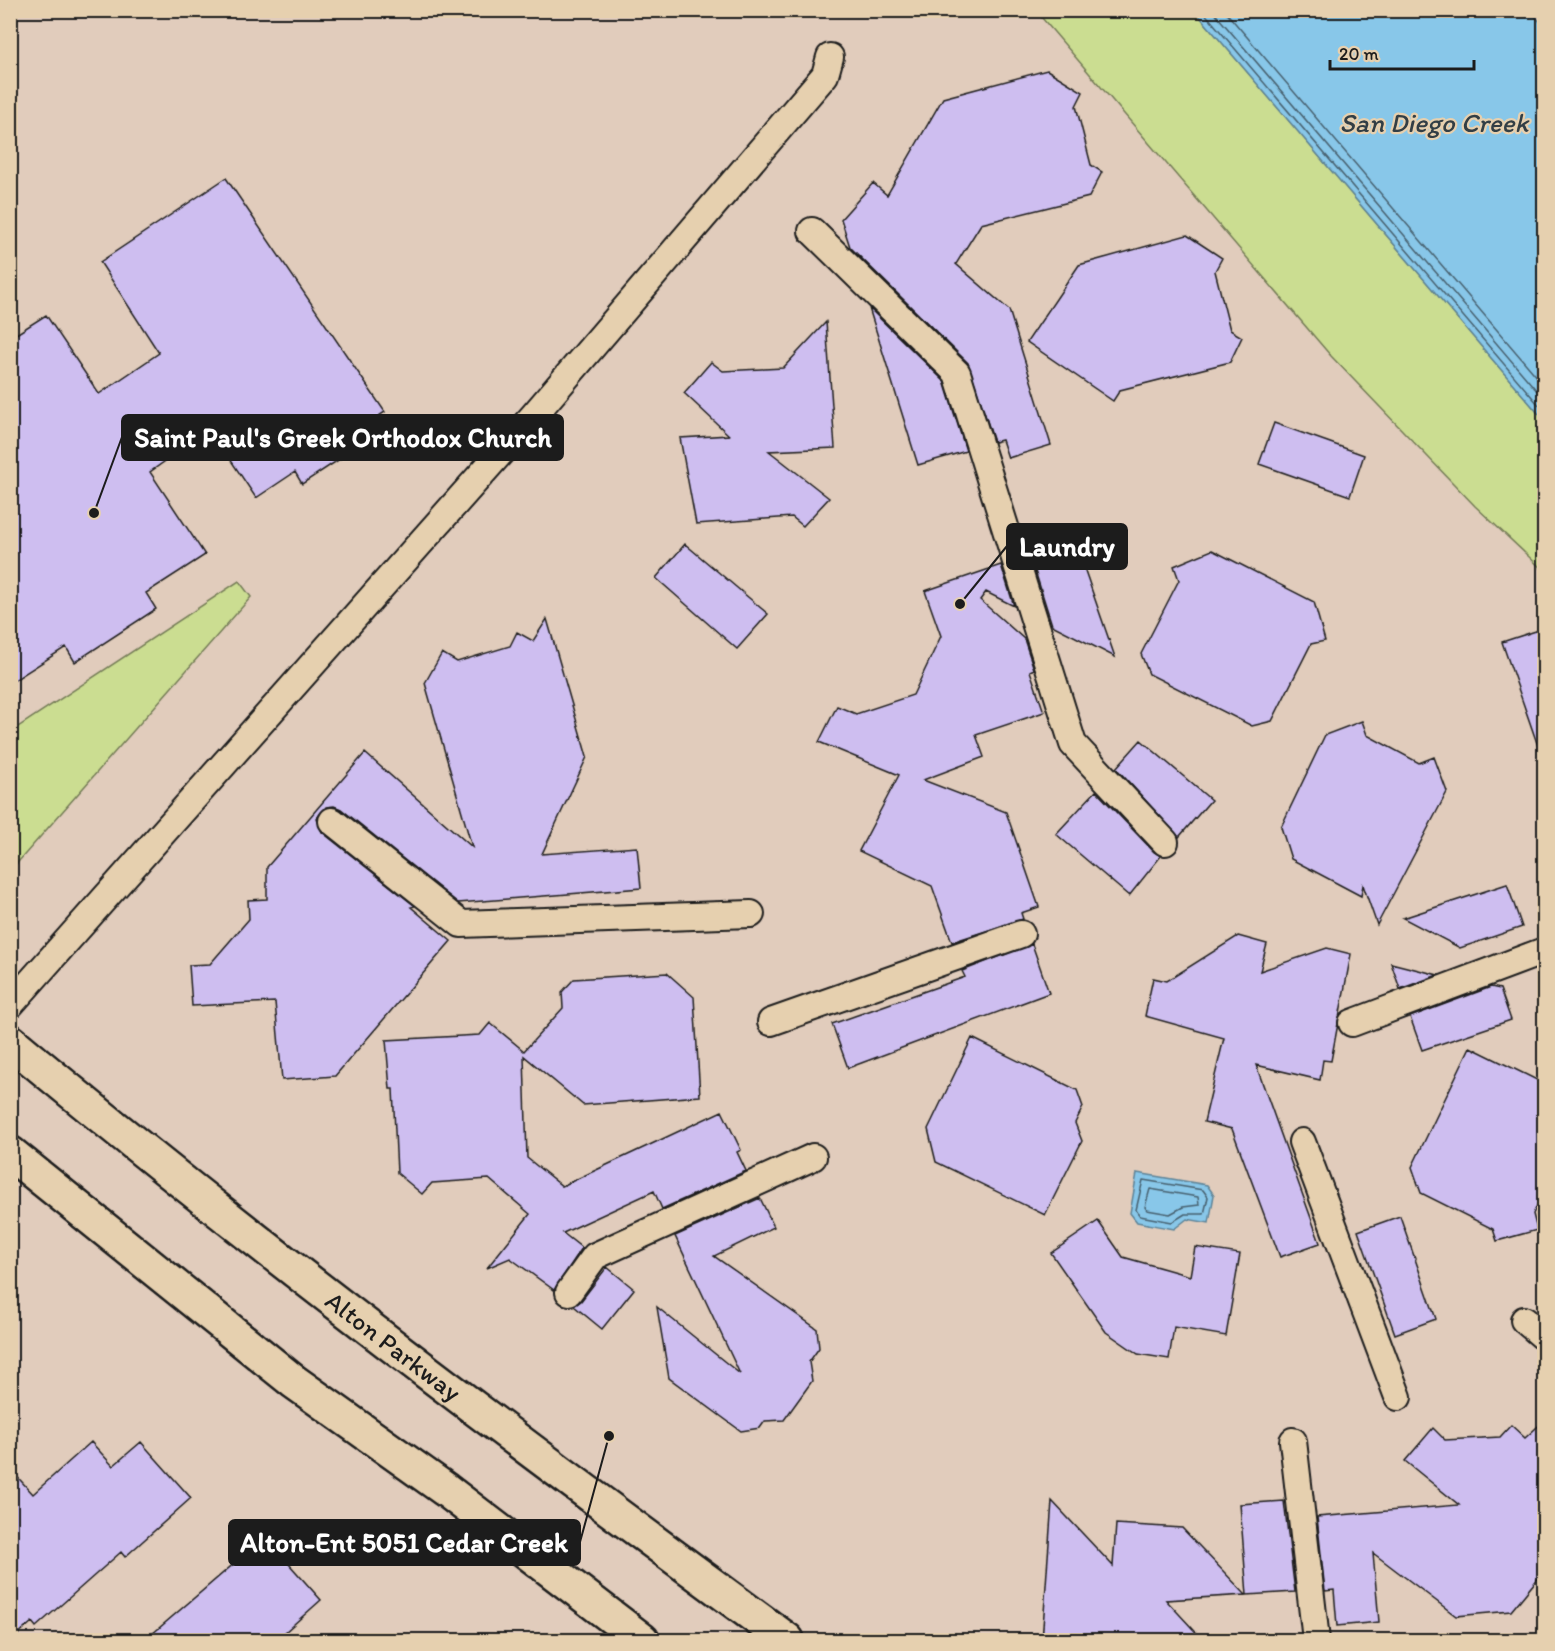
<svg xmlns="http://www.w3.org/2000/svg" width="1555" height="1651" font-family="Itim,sans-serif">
  <rect width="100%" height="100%" fill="#e1ccbc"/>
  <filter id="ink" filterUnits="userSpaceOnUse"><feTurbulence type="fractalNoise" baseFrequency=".0167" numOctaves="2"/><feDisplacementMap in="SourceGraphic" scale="12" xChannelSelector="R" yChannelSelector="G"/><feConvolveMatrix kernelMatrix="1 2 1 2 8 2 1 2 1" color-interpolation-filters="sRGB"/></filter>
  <g filter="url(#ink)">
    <path fill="#cbdd91" stroke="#747c56" stroke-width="1.5" d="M 1036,11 L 1195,11 L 1544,420 L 1544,571 L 1475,506 L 1331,356 Z
      M 239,581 L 251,597 L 11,870 L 11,729 L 12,731 Z"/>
    <path fill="#88c7e9" stroke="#5d8397" stroke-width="1.5" d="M 1529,10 L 1544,26 L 1544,420 L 1195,11 Z
      M 1137,1173 L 1207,1185 L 1214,1195 L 1209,1223 L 1187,1219 L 1174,1229 L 1137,1222 L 1130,1213 Z"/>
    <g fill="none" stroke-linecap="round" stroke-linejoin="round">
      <path stroke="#47606e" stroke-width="1.5" d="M 1202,10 L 1544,411
        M 1212,10 L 1544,399
        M 1224,10 L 1544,385
        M 1143,1180 L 1203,1190 L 1208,1197 L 1204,1214 L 1185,1214 L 1172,1222 L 1140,1216 L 1136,1210 Z
        M 1150,1189 L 1198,1197 L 1199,1205 L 1183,1207 L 1170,1214 L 1147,1210 L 1145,1207 Z"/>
    </g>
    <path fill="#cebef0" stroke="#1c1c1c" stroke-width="1.5" d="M 1047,70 L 1083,92 L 1076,106 L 1091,165 L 1102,172 L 1089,197 L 981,224 L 956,264 L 1009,310 L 1051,445 L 1008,458 L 1002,440 L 994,442 L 968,363 L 850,247 L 841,219 L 873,183 L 887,195 L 943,98 Z
      M 226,178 L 385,412 L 344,439 L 352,451 L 302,484 L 295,472 L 256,498 L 210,429 L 150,472 L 205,555 L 146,593 L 156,609 L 75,662 L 66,647 L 10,683 L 10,338 L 46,315 L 99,394 L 159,353 L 100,262 Z
      M 1187,235 L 1222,258 L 1215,271 L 1230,330 L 1242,337 L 1230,362 L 1120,390 L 1113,401 L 1027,342 L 1079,265 Z
      M 869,308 L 944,381 L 966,451 L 918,465 Z
      M 826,322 L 835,448 L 769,451 L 829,498 L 803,526 L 792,517 L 696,524 L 680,438 L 729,435 L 684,393 L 711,362 L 723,371 L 783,368 Z
      M 1274,423 L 1364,455 L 1350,496 L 1259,464 Z
      M 1074,539 L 1115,657 L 1052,625 L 1030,555 Z
      M 685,544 L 768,614 L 737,649 L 656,578 Z
      M 1212,550 L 1314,602 L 1325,641 L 1311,644 L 1272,721 L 1252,726 L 1149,674 L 1141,654 L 1179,580 L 1174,566 Z
      M 1001,565 L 1014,606 L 986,592 L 980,600 L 1024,639 L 1034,669 L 1030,671 L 1044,712 L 976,735 L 984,757 L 923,780 L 1006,812 L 1039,907 L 1021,913 L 1023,919 L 952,942 L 932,886 L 859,851 L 899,775 L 819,742 L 837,706 L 856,714 L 913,695 L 941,636 L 925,591 Z
      M 547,619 L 587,757 L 542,854 L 637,847 L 641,888 L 458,903 L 341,809 L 334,806 L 326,807 L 317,818 L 322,832 L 415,906 L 411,907 L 451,941 L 335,1076 L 282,1080 L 275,1002 L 192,1006 L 189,965 L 210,964 L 249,919 L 248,900 L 267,899 L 267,867 L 365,753 L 472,847 L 425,683 L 442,653 L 457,662 L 510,646 L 517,632 L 533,641 Z
      M 1545,628 L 1545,745 L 1538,746 L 1502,642 Z
      M 1362,721 L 1367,735 L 1419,763 L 1434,757 L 1447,792 L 1377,925 L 1363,885 L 1361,896 L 1291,859 L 1281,827 L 1325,735 Z
      M 1141,740 L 1211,800 L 1179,837 L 1116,768 Z
      M 1096,791 L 1154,852 L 1161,856 L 1129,896 L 1056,834 Z
      M 1507,884 L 1522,927 L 1460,948 L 1403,918 Z
      M 1238,936 L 1267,944 L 1260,971 L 1327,948 L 1351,954 L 1331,1061 L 1323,1060 L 1320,1080 L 1256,1065 L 1320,1243 L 1280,1257 L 1232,1129 L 1204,1122 L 1224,1038 L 1145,1016 L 1153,978 L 1167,981 Z
      M 1032,944 L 1049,993 L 848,1068 L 832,1024 L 965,977 L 962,971 Z
      M 1391,963 L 1438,975 L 1400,989 Z
      M 667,973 L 694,997 L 700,1096 L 583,1105 L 524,1056 L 527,1158 L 562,1186 L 722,1111 L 741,1150 L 737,1152 L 746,1171 L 662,1209 L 654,1191 L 563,1233 L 582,1248 L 554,1290 L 510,1258 L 487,1268 L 530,1214 L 489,1179 L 432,1183 L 422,1194 L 397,1173 L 393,1089 L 390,1089 L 386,1040 L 480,1035 L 490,1023 L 524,1051 L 563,1008 L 562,992 L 574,979 Z
      M 1491,987 L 1500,989 L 1511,1020 L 1422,1050 L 1410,1017 Z
      M 972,1038 L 1077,1090 L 1083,1107 L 1075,1123 L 1082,1141 L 1045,1215 L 936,1162 L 928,1129 Z
      M 1470,1047 L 1545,1084 L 1545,1189 L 1533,1214 L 1537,1230 L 1497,1241 L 1493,1229 L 1421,1193 L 1412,1167 Z
      M 760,1198 L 774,1227 L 714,1256 L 817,1329 L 819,1348 L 809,1362 L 812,1381 L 784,1420 L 765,1421 L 760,1428 L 741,1431 L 669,1378 L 657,1307 L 740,1374 L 675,1236 Z
      M 1400,1216 L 1436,1319 L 1395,1334 L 1358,1231 Z
      M 1098,1221 L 1123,1257 L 1190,1276 L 1195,1247 L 1240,1254 L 1226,1336 L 1174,1327 L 1169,1359 L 1138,1354 L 1106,1332 L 1051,1253 Z
      M 607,1267 L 634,1289 L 602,1329 L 574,1306 L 581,1301 Z
      M 1545,1420 L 1545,1570 L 1511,1611 L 1456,1616 L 1373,1553 L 1379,1622 L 1337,1626 L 1334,1590 L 1325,1591 L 1317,1517 L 1459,1505 L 1405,1461 L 1433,1428 L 1445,1440 L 1500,1437 L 1511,1425 L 1525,1438 Z
      M 91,1442 L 113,1466 L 141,1442 L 191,1498 L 125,1557 L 121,1552 L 36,1627 L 32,1622 L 10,1641 L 10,1469 L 33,1494 Z
      M 1052,1501 L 1113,1566 L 1116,1524 L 1182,1528 L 1246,1595 L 1166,1600 L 1204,1641 L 1042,1641 Z
      M 1284,1501 L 1295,1592 L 1247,1595 L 1240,1504 Z
      M 265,1537 L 321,1600 L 275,1641 L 144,1641 Z"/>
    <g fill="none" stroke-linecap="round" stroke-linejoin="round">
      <g stroke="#1c1c1c" stroke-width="30">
        <path id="lane" d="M 812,231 L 957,373 L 1073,744 L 1165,842
          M 332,821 L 461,924 L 751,914
          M 10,1005 L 534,415 L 825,75 L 830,57
          M 771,1022 L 1021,934
          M 1352,1023 L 1544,951
          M 1302,1142 L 1398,1397
          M 569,1292 L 595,1256 L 813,1157
          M 1524,1320 L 1544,1337
          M 1293,1441 L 1316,1640"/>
      </g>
      <g stroke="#1c1c1c" stroke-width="38">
        <g id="secondary">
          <path id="s1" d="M 10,1041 C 261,1251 524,1447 787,1640"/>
          <path d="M 10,1153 L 293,1381 L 446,1490 L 642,1640"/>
        </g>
      </g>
      <use href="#lane" stroke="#e6d0af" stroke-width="26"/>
      <use href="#secondary" stroke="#e6d0af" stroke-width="33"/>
    </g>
  </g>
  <g text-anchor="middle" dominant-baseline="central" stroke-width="4.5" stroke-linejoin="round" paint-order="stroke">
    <g font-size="26" fill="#1c1c1c" stroke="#e6d0af">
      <text stroke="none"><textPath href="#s1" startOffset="490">Alton Parkway</textPath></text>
    </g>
    <g font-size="27" font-style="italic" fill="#323e45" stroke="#e6d0af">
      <text x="1434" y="122">San Diego Creek</text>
    </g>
  </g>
  <path fill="none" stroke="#1c1c1c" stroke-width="2" d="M94 513L122 437M960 604L1007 546M609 1436L580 1542"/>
  <g fill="#1c1c1c" stroke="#e6d0af" stroke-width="2">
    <circle cx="94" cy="513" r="6"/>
    <circle cx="960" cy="604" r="6"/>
    <circle cx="609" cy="1436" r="6"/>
  </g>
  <g fill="#1c1c1c" stroke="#1c1c1c" stroke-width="2">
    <rect x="122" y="415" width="441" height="45" rx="6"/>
    <rect x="1007" y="524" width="120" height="45" rx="6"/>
    <rect x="229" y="1520" width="351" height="45" rx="6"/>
  </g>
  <g font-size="27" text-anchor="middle" font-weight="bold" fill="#fff">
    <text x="343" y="447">Saint Paul's Greek Orthodox Church</text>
    <text x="1067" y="556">Laundry</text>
    <text x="404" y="1552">Alton-Ent 5051 Cedar Creek</text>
  </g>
  <rect width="1555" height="1651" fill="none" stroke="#e6d0af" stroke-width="36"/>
  <rect x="18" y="18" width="1519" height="1615" fill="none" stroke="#1c1c1c" stroke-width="2" filter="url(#ink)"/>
  <path d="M1330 60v9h144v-9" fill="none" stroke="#1c1c1c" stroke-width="3"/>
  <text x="1339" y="60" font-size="18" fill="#1c1c1c" stroke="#e6d0af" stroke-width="4.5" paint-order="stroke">20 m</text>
</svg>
